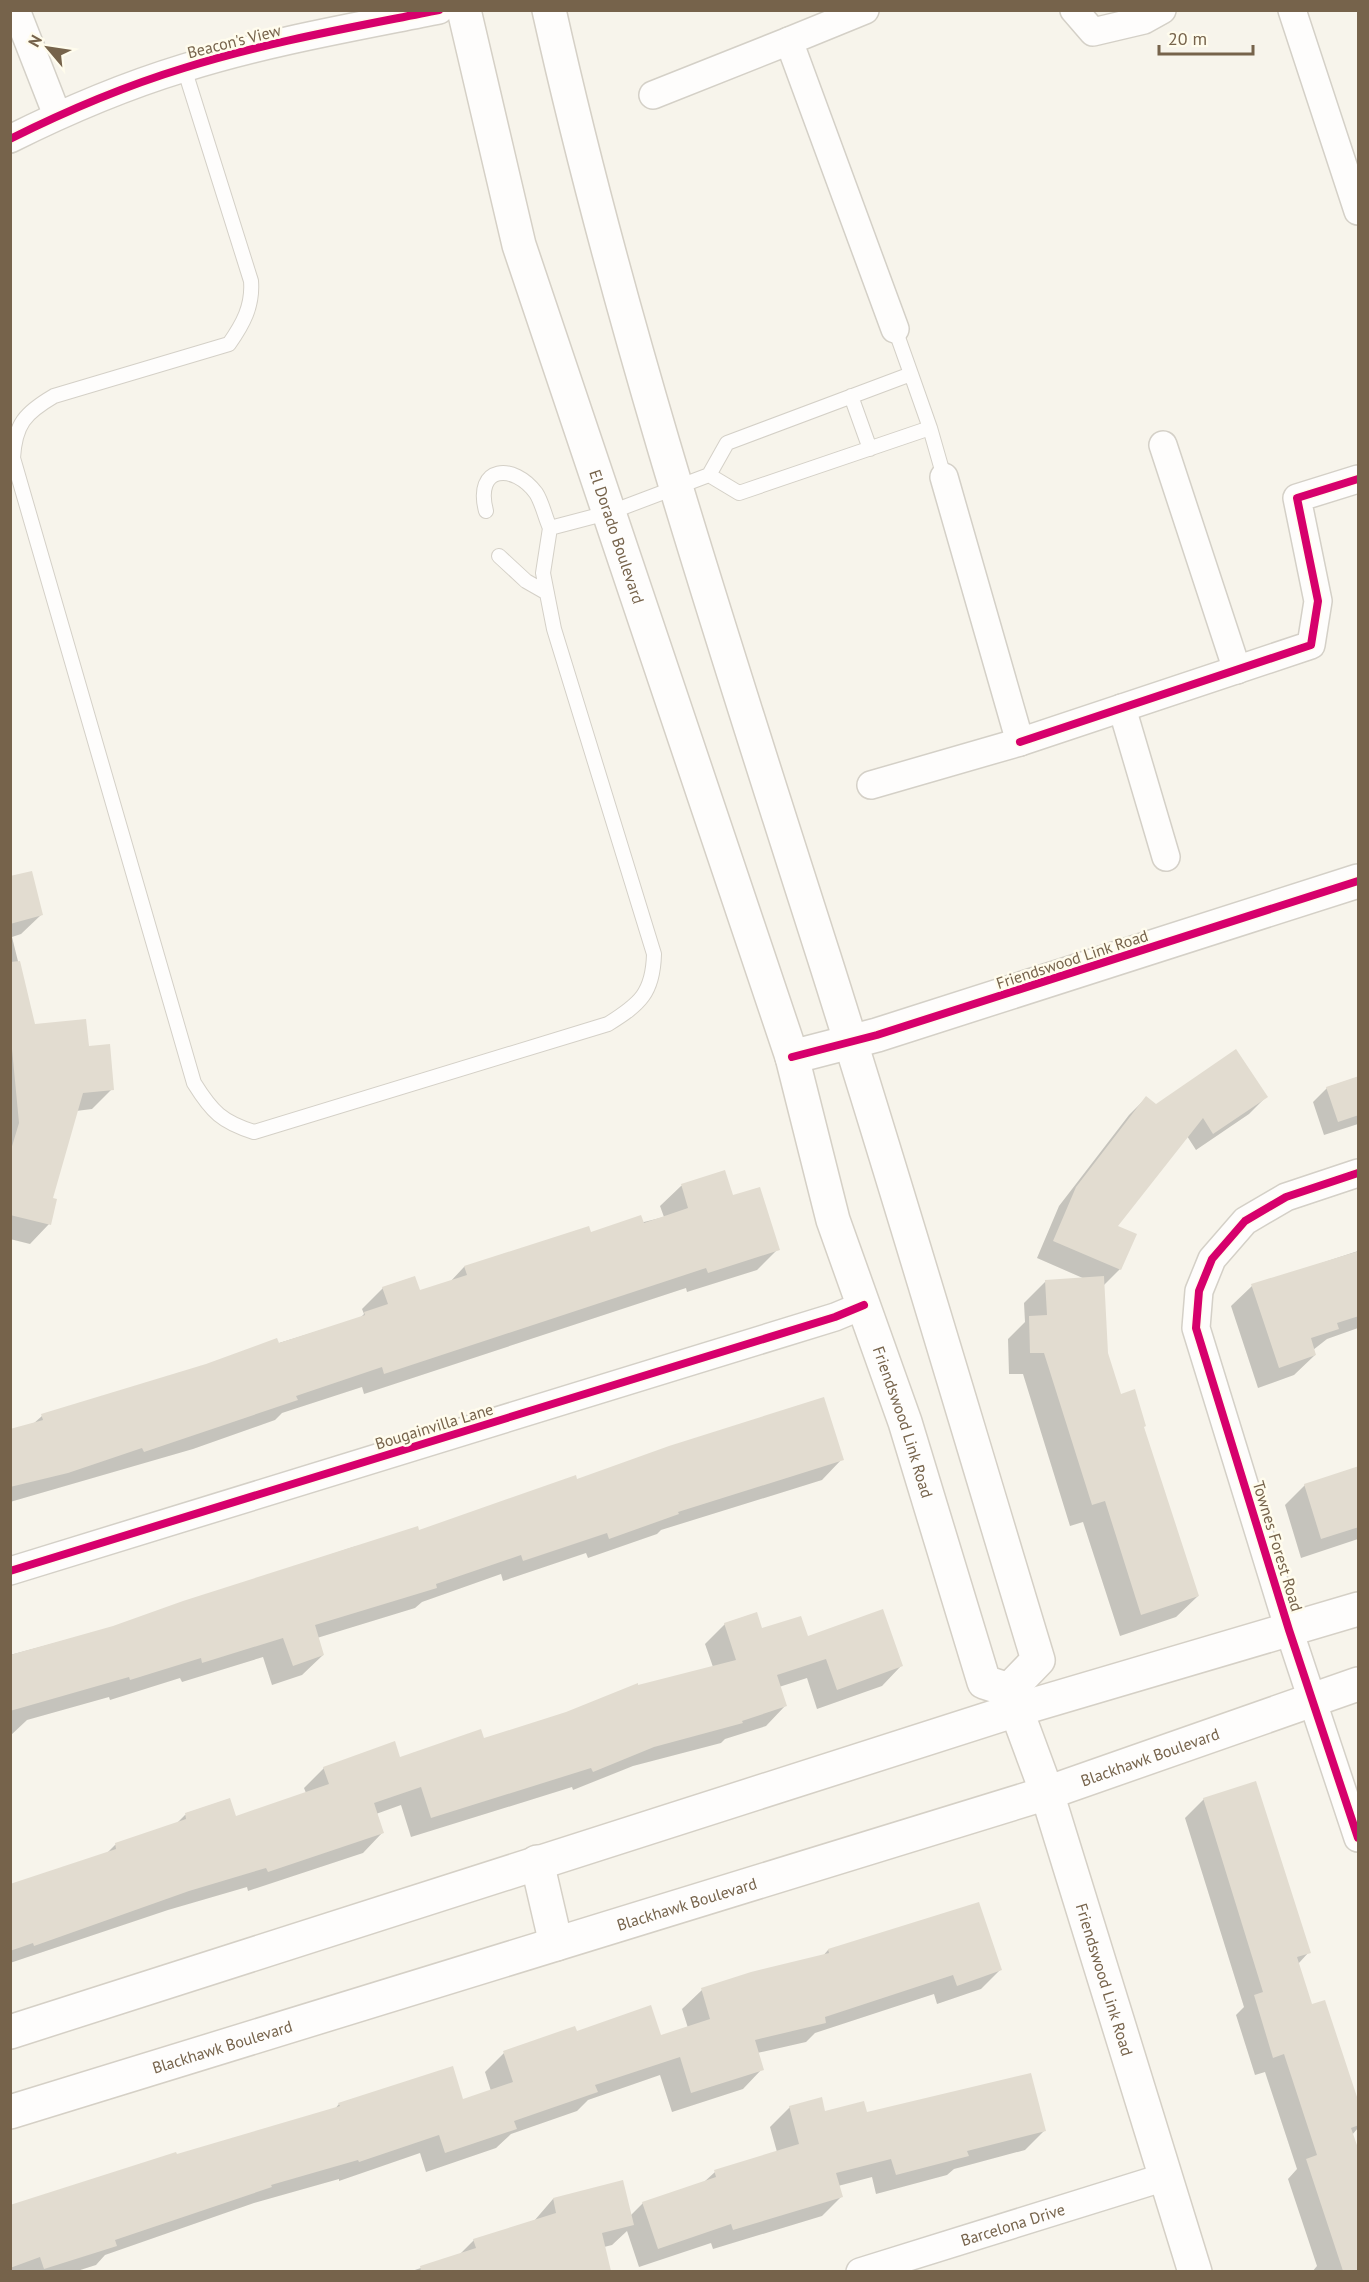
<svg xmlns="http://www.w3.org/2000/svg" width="1369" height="2282" font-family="'PT Sans',sans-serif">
  <rect width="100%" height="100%" fill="#f7f4eb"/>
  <path fill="#0003" d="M 10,877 L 41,915 L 21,934 L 12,937 L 34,1026 L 87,1048 L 112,1089 L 92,1109 L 76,1111 L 51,1199 L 49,1224 L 30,1244 L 10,1239 Z
    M 1358,1077 L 1358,1124 L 1324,1135 L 1313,1102 L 1327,1088 Z
    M 1266,1097 L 1249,1114 L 1196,1150 L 1187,1136 L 1116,1226 L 1120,1269 L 1103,1286 L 1107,1353 L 1120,1396 L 1143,1427 L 1198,1596 L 1176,1617 L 1120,1636 L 1083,1522 L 1070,1526 L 1023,1374 L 1009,1374 L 1008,1339 L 1025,1322 L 1024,1303 L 1046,1281 L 1085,1279 L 1037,1258 L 1059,1206 L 1129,1115 L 1146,1098 L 1156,1105 Z
    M 724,1172 L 732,1197 L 778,1249 L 757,1270 L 687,1292 L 686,1288 L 364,1394 L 362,1387 L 282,1413 L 275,1420 L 193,1449 L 10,1502 L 10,1430 L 33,1424 L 42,1416 L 360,1318 L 364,1314 L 362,1309 L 383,1288 L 419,1292 L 449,1283 L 464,1267 L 664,1217 L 660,1206 L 681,1186 Z
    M 1358,1251 L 1358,1328 L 1327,1339 L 1313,1350 L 1315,1355 L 1294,1375 L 1258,1388 L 1231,1306 L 1252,1286 Z
    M 842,1459 L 822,1480 L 661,1530 L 657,1534 L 588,1558 L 586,1553 L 503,1581 L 501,1574 L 422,1602 L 415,1608 L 317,1638 L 323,1655 L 302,1675 L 272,1685 L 263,1657 L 182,1682 L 180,1678 L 110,1700 L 109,1697 L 27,1720 L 10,1736 L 10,1655 L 111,1628 L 353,1547 L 418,1531 L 576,1481 Z
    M 1358,1467 L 1358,1539 L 1301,1558 L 1285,1505 L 1305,1485 Z
    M 725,1624 L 807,1638 L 901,1666 L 882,1686 L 817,1709 L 807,1678 L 779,1687 L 785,1706 L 766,1726 L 725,1739 L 721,1743 L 633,1766 L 573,1790 L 572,1787 L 411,1837 L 401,1805 L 376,1814 L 382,1833 L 363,1853 L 248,1891 L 247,1887 L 168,1910 L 10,1963 L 10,1886 L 107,1853 L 115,1845 L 175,1825 L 185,1815 L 235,1818 L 306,1793 L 304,1788 L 324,1768 L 399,1759 L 483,1739 L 566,1714 L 638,1687 L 713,1667 L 705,1644 Z
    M 1204,1799 L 1309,1952 L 1298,1964 L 1311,2006 L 1358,2108 L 1358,2128 L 1352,2135 L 1358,2156 L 1358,2272 L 1312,2272 L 1317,2266 L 1288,2179 L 1297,2169 L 1265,2072 L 1255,2075 L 1236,2015 L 1244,2007 L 1185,1818 Z
    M 828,1950 L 1000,1970 L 981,1989 L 937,2004 L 934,1994 L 815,2033 L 806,2042 L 757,2053 L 762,2069 L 743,2089 L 672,2112 L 660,2075 L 588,2100 L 577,2111 L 511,2134 L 496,2148 L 426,2172 L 420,2153 L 339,2181 L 339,2179 L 254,2203 L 105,2255 L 96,2265 L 74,2272 L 10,2272 L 10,2207 L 334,2110 L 339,2104 L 462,2101 L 491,2091 L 485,2072 L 504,2053 L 576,2033 L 660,2037 L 688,2028 L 682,2009 L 702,1990 L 822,1957 Z
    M 790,2107 L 824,2113 L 866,2113 L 1044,2131 L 1025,2150 L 954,2169 L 947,2175 L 876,2194 L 872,2177 L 838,2186 L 841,2197 L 822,2216 L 713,2249 L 711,2243 L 639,2267 L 627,2231 L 612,2245 L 604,2247 L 609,2268 L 606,2272 L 409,2272 L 459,2255 L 474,2240 L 534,2221 L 553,2199 L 630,2216 L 643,2203 L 704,2182 L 715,2172 L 777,2152 L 770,2127 Z"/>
  <path fill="#e2dcd0" d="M 32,871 L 43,915 L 10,924 L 10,876 Z
    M 20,961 L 35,1024 L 86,1019 L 89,1046 L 110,1044 L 114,1090 L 83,1093 L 53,1198 L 57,1199 L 51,1225 L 10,1215 L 10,1153 L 19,1123 L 10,1028 L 10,962 Z
    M 1236,1049 L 1268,1097 L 1213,1134 L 1203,1118 L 1118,1226 L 1137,1234 L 1121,1270 L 1053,1241 L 1076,1187 L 1146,1096 L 1156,1104 Z
    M 1359,1076 L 1359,1115 L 1338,1122 L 1326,1087 Z
    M 725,1170 L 733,1195 L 760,1187 L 780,1250 L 708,1273 L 706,1268 L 384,1374 L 382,1367 L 296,1396 L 298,1400 L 144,1452 L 142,1448 L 68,1473 L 10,1487 L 10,1429 L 43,1420 L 41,1414 L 206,1364 L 277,1338 L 279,1343 L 365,1315 L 364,1312 L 388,1304 L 382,1287 L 415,1276 L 420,1290 L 467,1275 L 464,1266 L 589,1226 L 591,1232 L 641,1215 L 644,1223 L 688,1208 L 681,1184 Z
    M 1359,1251 L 1359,1316 L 1337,1323 L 1339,1329 L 1311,1338 L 1316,1355 L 1279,1368 L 1251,1284 Z
    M 1104,1276 L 1108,1353 L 1121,1394 L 1135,1389 L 1146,1426 L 1144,1427 L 1199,1596 L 1141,1615 L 1105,1501 L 1092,1505 L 1044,1353 L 1030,1353 L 1029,1316 L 1047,1315 L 1045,1280 Z
    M 824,1397 L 844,1460 L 678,1512 L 679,1514 L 609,1539 L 607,1533 L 523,1561 L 521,1555 L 436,1584 L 437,1588 L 315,1625 L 324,1655 L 293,1666 L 283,1638 L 202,1663 L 201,1658 L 130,1680 L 129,1677 L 10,1711 L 10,1655 L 113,1626 L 183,1601 L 418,1526 L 419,1530 L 576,1475 L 577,1479 L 669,1446 Z
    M 1359,1466 L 1359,1527 L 1321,1539 L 1304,1484 Z
    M 883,1609 L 903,1666 L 837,1690 L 826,1659 L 777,1675 L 787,1706 L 742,1721 L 743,1723 L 654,1747 L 593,1772 L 591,1768 L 431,1818 L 421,1787 L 374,1803 L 384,1833 L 268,1872 L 266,1868 L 189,1891 L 34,1946 L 33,1943 L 10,1951 L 10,1884 L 116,1849 L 115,1843 L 186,1819 L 185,1813 L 230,1798 L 236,1816 L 329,1784 L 323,1767 L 395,1741 L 400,1757 L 481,1729 L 484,1738 L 566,1712 L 638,1683 L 638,1685 L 736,1660 L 724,1623 L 757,1612 L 762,1628 L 801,1616 L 808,1636 Z
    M 1256,1781 L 1311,1953 L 1297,1957 L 1312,2004 L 1325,2000 L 1359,2103 L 1359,2125 L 1351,2128 L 1359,2151 L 1359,2271 L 1343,2271 L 1306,2159 L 1317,2155 L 1284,2054 L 1273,2058 L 1254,1995 L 1263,1992 L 1203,1798 Z
    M 979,1902 L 1002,1970 L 957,1986 L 953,1975 L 825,2017 L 826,2023 L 755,2040 L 764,2070 L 691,2093 L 680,2057 L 595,2085 L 598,2092 L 514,2121 L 517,2129 L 445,2153 L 439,2135 L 359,2162 L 358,2160 L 271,2185 L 272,2187 L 115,2240 L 117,2246 L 44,2269 L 40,2257 L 10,2268 L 10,2205 L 176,2152 L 177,2154 L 340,2106 L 338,2103 L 453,2066 L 463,2099 L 513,2082 L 503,2051 L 575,2026 L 577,2031 L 651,2005 L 661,2035 L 710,2019 L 701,1988 L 751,1972 L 829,1953 L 828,1949 Z
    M 1031,2073 L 1046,2131 L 967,2151 L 969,2156 L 896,2175 L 891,2159 L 836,2173 L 843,2197 L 733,2230 L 731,2224 L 658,2249 L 642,2202 L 716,2177 L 714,2170 L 799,2144 L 789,2106 L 822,2097 L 825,2111 L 864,2101 L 867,2112 Z
    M 623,2180 L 634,2225 L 602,2233 L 611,2271 L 421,2271 L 420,2266 L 476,2248 L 473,2239 L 556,2213 L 553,2198 Z"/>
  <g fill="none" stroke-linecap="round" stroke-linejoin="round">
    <g stroke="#d4d0c7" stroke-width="16">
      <path id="service" d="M 184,68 L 251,281 C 253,306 243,324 229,344 L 54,396 C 25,413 15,424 13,458 L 194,1083 C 212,1112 222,1122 254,1132 L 608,1024 C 640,1004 653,993 654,954 L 554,629 L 543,573 L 550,528 L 611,512 L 709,475 L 727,443 L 911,374 L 930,428 L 739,493 L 709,475
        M 895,329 L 911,374
        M 851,396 L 870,449
        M 930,428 L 944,477
        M 486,511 C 474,465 514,463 536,493 C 542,502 545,517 550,528
        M 499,556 L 526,581 L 547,593"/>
    </g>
    <g stroke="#d4d0c7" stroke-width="30">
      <g id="minor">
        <path d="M 16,10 L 57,115"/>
        <path d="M 865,10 L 789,41 L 895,329"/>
        <path d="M 1074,10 L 1093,32 L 1144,20 L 1162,10"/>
        <path d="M 1292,10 L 1358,211"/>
        <path d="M 653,95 L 789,41"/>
        <path d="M 10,139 C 66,111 125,86 184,68 C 267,42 354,27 439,10"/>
        <path d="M 1163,445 L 1237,670"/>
        <path d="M 1122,708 L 1166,857"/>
        <path d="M 1020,742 L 1311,645 L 1318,601 L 1297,498 L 1358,479"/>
        <path d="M 871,785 L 1020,742 L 944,477"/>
        <path d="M 1358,1173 L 1286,1197 L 1245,1221 L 1212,1259 L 1199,1291 L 1196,1328 L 1289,1630 L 1358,1838"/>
        <path d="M 10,1571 L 835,1317 L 864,1305"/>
        <path id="s1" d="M 860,2272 L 1165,2177"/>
      </g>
    </g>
    <g stroke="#d4d0c7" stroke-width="36">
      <path id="tertiary" d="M 792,1057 L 877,1035 L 1358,881"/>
    </g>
    <g stroke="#d5d0c6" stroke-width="36">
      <g id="secondary">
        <path id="s2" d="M 464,10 L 519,245 L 792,1057 L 833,1220 L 905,1422 L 984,1682 L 1009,1690 L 1016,1710"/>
        <path id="s3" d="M 549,10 C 621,332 724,644 824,957 C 898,1190 967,1426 1038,1660 L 1009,1690 L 1047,1793 L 1195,2272"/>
        <path d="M 537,1862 L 556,1944"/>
        <path d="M 10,2032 L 1016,1710 L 1358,1609"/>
        <path id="s4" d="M 10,2112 L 1047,1793 L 1358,1684"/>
      </g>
    </g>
    <use href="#service" stroke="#fefdfc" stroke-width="14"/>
    <use href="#minor" stroke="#fefdfc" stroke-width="27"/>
    <use href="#tertiary" stroke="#fefdfc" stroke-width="33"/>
    <use href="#secondary" stroke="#fefdfc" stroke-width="33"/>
    <g stroke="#fffced" stroke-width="11">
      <path id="cycleway" d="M 10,139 C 66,111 125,86 184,68 C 267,42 354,27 439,10
        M 1020,742 L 1311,645 L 1318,601 L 1297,498 L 1358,479
        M 792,1057 L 877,1035 L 1358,881
        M 1358,1173 L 1286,1197 L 1245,1221 L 1212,1259 L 1199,1291 L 1196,1328 L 1289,1630 L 1358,1838
        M 10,1571 L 835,1317 L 864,1305"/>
    </g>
    <use href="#cycleway" stroke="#d6006c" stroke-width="8"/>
  </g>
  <g text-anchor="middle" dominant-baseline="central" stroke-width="5" stroke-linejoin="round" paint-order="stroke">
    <g font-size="16" fill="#76634b" stroke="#fffced">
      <text transform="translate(234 41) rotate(-14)">Beacon's View</text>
      <text stroke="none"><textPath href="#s2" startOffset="549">El Dorado Boulevard</textPath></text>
      <text transform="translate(1072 959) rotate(-18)">Friendswood Link Road</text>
      <text stroke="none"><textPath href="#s2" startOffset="1480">Friendswood Link Road</textPath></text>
      <text transform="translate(434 1426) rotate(-17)">Bougainvilla Lane</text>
      <text transform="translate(1278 1546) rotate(73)">Townes Forest Road</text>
      <text stroke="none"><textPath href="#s4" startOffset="1194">Blackhawk Boulevard</textPath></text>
      <text stroke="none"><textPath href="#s4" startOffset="708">Blackhawk Boulevard</textPath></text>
      <text stroke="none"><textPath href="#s3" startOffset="2068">Friendswood Link Road</textPath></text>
      <text stroke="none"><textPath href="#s4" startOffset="222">Blackhawk Boulevard</textPath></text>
      <text stroke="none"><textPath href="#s1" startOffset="160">Barcelona Drive</textPath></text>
    </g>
  </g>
  <rect width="1369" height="2282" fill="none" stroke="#76634b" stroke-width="24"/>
  <g transform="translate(48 48) rotate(299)" stroke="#fffced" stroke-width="4.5" paint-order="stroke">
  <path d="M0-4.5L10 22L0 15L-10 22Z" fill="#76634b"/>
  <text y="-9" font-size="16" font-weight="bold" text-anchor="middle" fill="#76634b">N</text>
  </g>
  <path d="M1159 45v9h94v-9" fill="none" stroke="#76634b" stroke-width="3"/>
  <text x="1168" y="45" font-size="18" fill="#76634b" stroke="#fffced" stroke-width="4.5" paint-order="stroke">20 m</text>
</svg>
